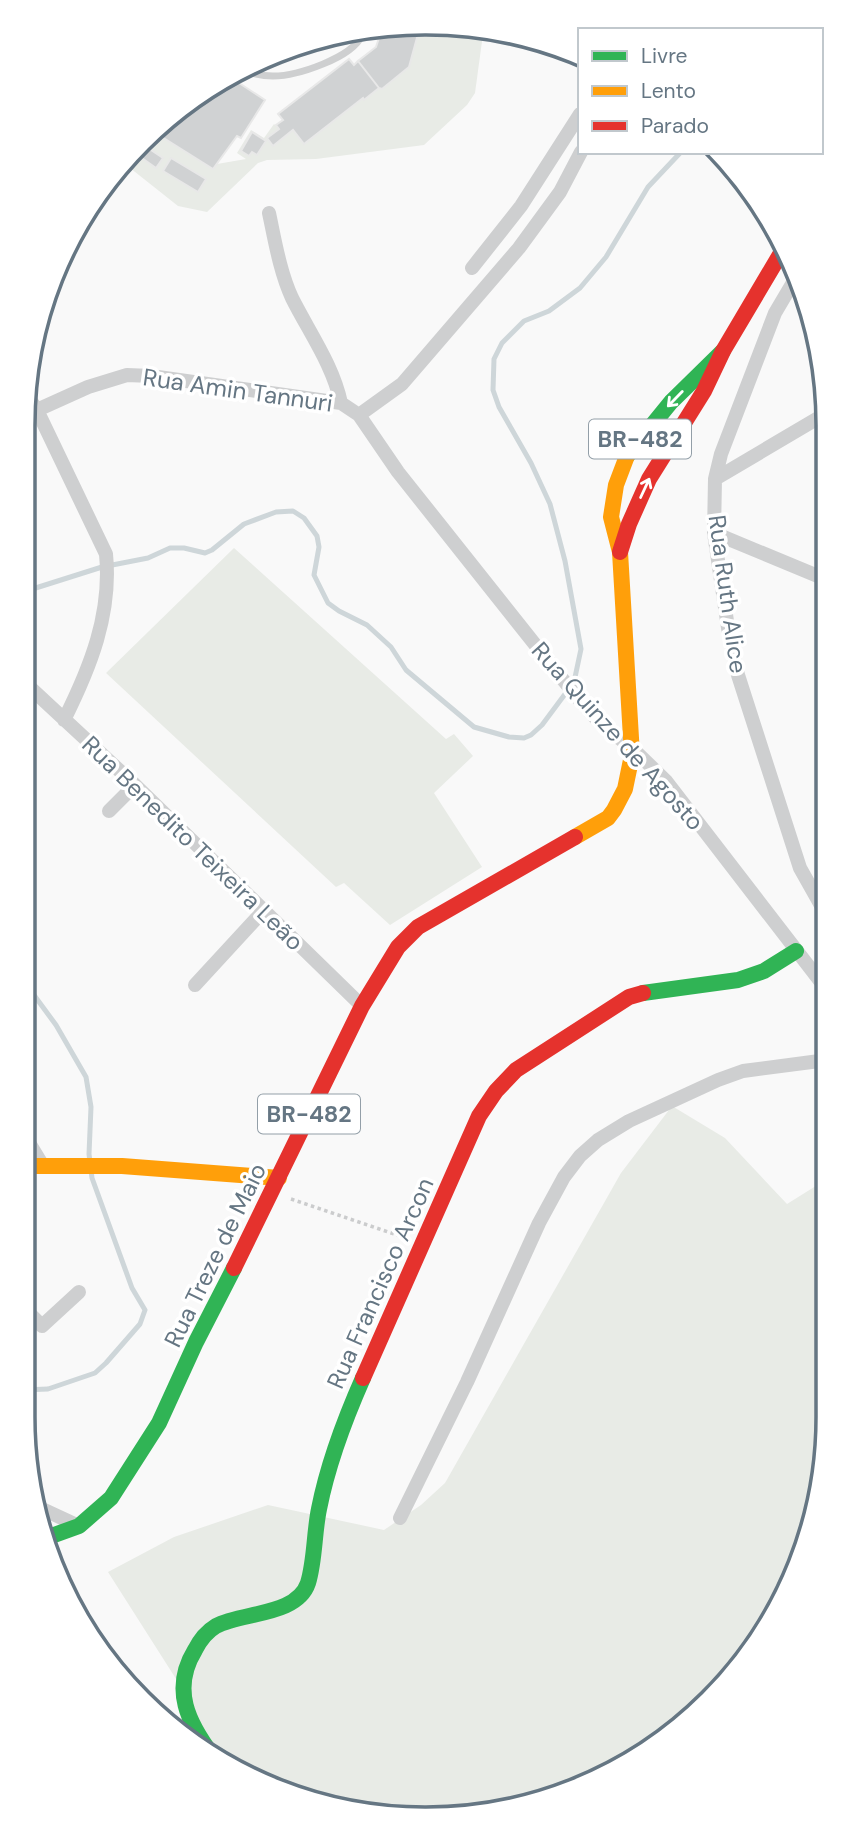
<svg xmlns="http://www.w3.org/2000/svg" width="851" height="1842" font-family="'DM Sans',sans-serif">
  <rect width="100%" height="100%" fill="#f9f9f9"/>
  <path fill="#e8ebe6" d="M 421,23 L 483,34 L 475,93 L 467,105 L 424,145 L 316,159 L 267,160 L 258,163 L 207,212 L 178,206 L 125,164 L 140,141 L 154,132 L 213,169 L 217,164 L 246,159 L 237,153 L 251,130 L 264,138 L 274,124 L 279,129 L 267,138 L 274,146 L 293,130 L 304,143 L 363,98 L 365,100 L 381,87 L 382,88 L 409,67 Z
    M 355,37 L 347,45 L 342,41 L 336,47 L 326,43 L 322,50 L 318,46 L 310,53 L 304,48 L 297,55 L 292,50 L 284,57 L 280,52 Z
    M 234,548 L 446,739 L 454,734 L 473,756 L 434,793 L 482,867 L 390,925 L 344,883 L 336,887 L 106,673 Z
    M 672,1106 L 725,1138 L 787,1204 L 827,1179 L 828,1417 L 798,1570 L 728,1682 L 627,1765 L 504,1812 L 347,1812 L 224,1765 L 222,1763 L 227,1757 L 203,1739 L 178,1682 L 108,1572 L 174,1537 L 268,1505 L 384,1530 L 421,1505 L 445,1483 L 621,1173 Z"/>
  <g fill="none" stroke-linecap="round" stroke-linejoin="round">
    <path stroke="#ced6d9" stroke-width="5" d="M 23,592 L 102,567 L 148,558 L 170,548 L 184,548 L 205,553 L 212,550 L 244,524 L 276,512 L 293,511 L 304,518 L 317,536 L 319,547 L 314,575 L 328,603 L 339,611 L 367,625 L 391,647 L 406,670 L 474,727 L 509,737 L 524,738 L 531,735 L 542,725 L 574,682 L 581,649 L 565,561 L 550,504 L 531,463 L 499,407 L 493,390 L 494,359 L 502,343 L 524,321 L 549,311 L 580,288 L 606,257 L 648,187 L 681,152
      M 23,1390 L 48,1389 L 95,1373 L 106,1363 L 140,1324 L 145,1310 L 132,1288 L 92,1178 L 89,1154 L 91,1107 L 86,1077 L 56,1025 L 31,991 L 23,976"/>
  </g>
  <path fill="#d0d2d3" stroke="#e8e8e8" stroke-width="2" d="M 421,23 L 409,67 L 382,89 L 379,88 L 358,61 L 376,47 L 381,32 Z
    M 349,59 L 354,65 L 358,61 L 379,88 L 364,100 L 363,98 L 304,144 L 293,130 L 273,146 L 267,138 L 279,129 L 276,125 L 283,120 L 278,114 Z
    M 233,79 L 265,100 L 241,138 L 237,136 L 213,169 L 154,132 Z
    M 252,132 L 266,141 L 257,155 L 252,152 L 249,156 L 241,151 Z
    M 140,141 L 143,143 L 137,153 L 134,151 Z
    M 145,146 L 163,158 L 156,168 L 139,156 Z
    M 171,158 L 206,179 L 198,192 L 163,171 Z"/>
  <g fill="none" stroke-linecap="round" stroke-linejoin="round">
    <path stroke="#cbcccd" stroke-width="3.5" stroke-dasharray="3.5 3.5" stroke-linecap="butt" d="M 291,1199 L 406,1238"/>
    <path stroke="#cecfd0" stroke-width="7" d="M 245,71 C 254,74 264,76 273,76 C 297,76 352,58 362,35"/>
    <path stroke="#cecfd0" stroke-width="14" d="M 269,213 C 275,241 280,272 292,298 C 309,332 333,365 341,403
      M 472,268 L 521,206 L 580,114
      M 798,274 L 775,313 L 721,454 L 715,479 L 714,533 L 728,628 L 738,675 L 800,868 L 827,916
      M 28,397 L 37,410 L 106,554 C 112,614 90,668 64,720
      M 37,410 L 88,387 L 127,375 L 151,376 L 341,403 L 359,415 L 398,472 L 576,696 L 601,724 L 632,748 L 666,781 L 827,990
      M 359,415 L 402,384 L 519,248 L 560,192 L 581,152
      M 715,479 L 825,414
      M 714,533 L 825,579
      M 23,681 L 135,785 L 362,1006
      M 109,811 L 135,785
      M 195,985 L 265,909
      M 23,1133 L 43,1166
      M 23,1307 L 42,1326 L 79,1292
      M 38,1507 L 79,1526
      M 400,1518 L 467,1382 L 539,1223 L 564,1177 L 580,1156 L 598,1140 L 629,1121 L 718,1080 L 743,1071 L 827,1060"/>
    <path stroke="#30b455" stroke-width="16" d="M 627,456 L 671,402 L 723,351
      M 643,993 L 738,980 L 764,971 L 796,951
      M 43,1539 L 79,1526 L 111,1498 L 159,1423 L 196,1342 L 234,1268
      M 213,1756 C 188,1723 171,1689 195,1650 C 200,1640 206,1632 216,1626 C 242,1612 297,1616 308,1583 C 315,1560 314,1533 319,1509 C 328,1463 344,1421 363,1378"/>
    <path stroke="#ff9f0a" stroke-width="16" d="M 575,837 L 608,818 L 614,810 L 625,789 L 632,755 L 620,552 L 611,517 L 616,485 L 627,456
      M 23,1166 L 122,1166 L 279,1178"/>
    <path stroke="#e5322d" stroke-width="16" d="M 620,552 L 629,524 L 649,479 L 704,391 L 723,351 L 784,248
      M 234,1268 L 362,1006 L 398,947 L 418,927 L 575,837
      M 363,1378 L 479,1116 L 496,1091 L 516,1070 L 629,997 L 643,993"/>
  </g>
  <defs><path id="oneway-shaft" d="M-6 0H5M1.5-3L5.5 0L1.5 3" fill="none" stroke-width="1.6" stroke-linecap="round" stroke-linejoin="round" transform="scale(1.75)"/></defs>
  <g stroke="#fff">
    <use href="#oneway-shaft" transform="translate(675 399) rotate(134)"/>
    <use href="#oneway-shaft" transform="translate(645 488) rotate(-65)"/>
  </g>
  <g text-anchor="middle" dominant-baseline="central" stroke-width="7" stroke-linejoin="round" paint-order="stroke">
    <g fill="#fff" stroke="#939fa8" stroke-width="2">
      <rect x="589" y="419.5" width="102" height="39" rx="5"/>
      <rect x="258" y="1094.5" width="102" height="39" rx="5"/>
    </g>
    <g font-size="23" font-weight="bold" fill="#657683">
      <text x="640" y="439">BR-482</text>
      <text x="309" y="1114">BR-482</text>
    </g>
    <g font-size="24" fill="#657683" stroke="#fff">
      <text transform="translate(238 390) rotate(8)">Rua Amin Tannuri</text>
      <text transform="translate(728 594) rotate(82)">Rua Ruth Alice</text>
      <text transform="translate(618 736) rotate(48)">Rua Quinze de Agosto</text>
      <text transform="translate(193 843) rotate(44)">Rua Benedito Teixeira Leão</text>
      <text transform="translate(215 1255) rotate(-64)">Rua Treze de Maio</text>
      <text transform="translate(380 1283) rotate(-66)">Rua Francisco Arcon</text>
    </g>
  </g>
  <path d="M0 0H851V1842H0ZM425 35H426A390 390 0 0 1 816 425V1417A390 390 0 0 1 426 1807H425A390 390 0 0 1 35 1417V425A390 390 0 0 1 425 35Z" fill="#fff" fill-rule="evenodd"/>
  <path fill="none" stroke="#657683" stroke-width="3.5" d="M425 35H426A390 390 0 0 1 816 425V1417A390 390 0 0 1 426 1807H425A390 390 0 0 1 35 1417V425A390 390 0 0 1 425 35Z"/>
  <rect x="578" y="28" width="245" height="126" fill="#ffffff" stroke="#c1c8cd" stroke-width="2"/>
  <rect x="592" y="51" width="35" height="10" fill="#30b455" stroke="#c1c8cd" stroke-width="2"/>
  <text x="641" y="63" font-size="21" fill="#657683">Livre</text>
  <rect x="592" y="86" width="35" height="10" fill="#ff9f0a" stroke="#c1c8cd" stroke-width="2"/>
  <text x="641" y="98" font-size="21" fill="#657683">Lento</text>
  <rect x="592" y="121" width="35" height="10" fill="#e5322d" stroke="#c1c8cd" stroke-width="2"/>
  <text x="641" y="133" font-size="21" fill="#657683">Parado</text>
</svg>
